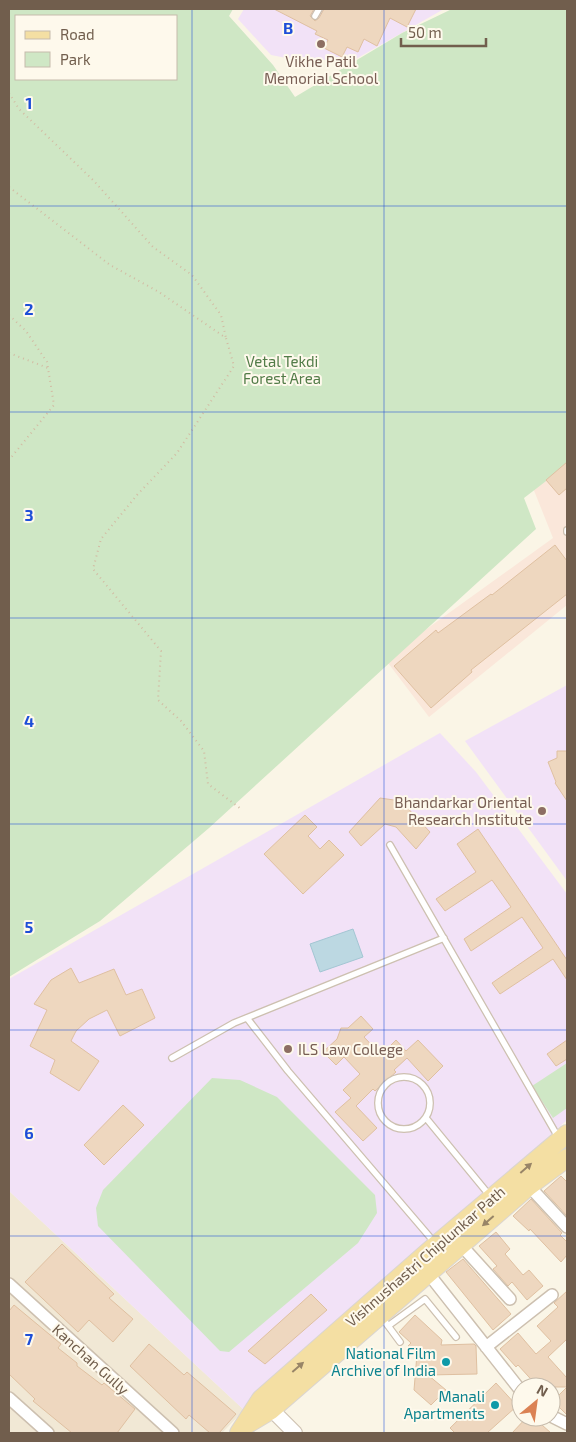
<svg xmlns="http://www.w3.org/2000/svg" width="576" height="1442" font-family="'Exo 2',sans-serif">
  <rect width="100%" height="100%" fill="#faf5e6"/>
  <path fill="#f1e8d5" d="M 9,1191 L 244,1410 L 222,1433 L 9,1433 Z"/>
  <path fill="#fae7da" d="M 567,456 L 567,605 L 429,717 L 385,659 L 553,538 L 531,483 Z"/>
  <path fill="#f2e2f7" d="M 244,9 L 444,9 L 354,60 L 297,60 L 271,55 L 238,19 Z
    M 567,685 L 567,881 L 465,741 Z
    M 440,733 L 476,772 L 567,894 L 567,1120 L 244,1410 L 9,1191 L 9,979 Z"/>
  <path fill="#cfe7c5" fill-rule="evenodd" d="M 9,9 L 233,9 L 229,16 L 273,65 L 295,97 L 402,33 L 452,9 L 567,9 L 567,465 L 524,498 L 536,529 L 209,828 L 100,921 L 9,977 ZM 16,16 L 176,16 L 176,79 L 16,79 Z
    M 567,1063 L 567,1108 L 553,1118 L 532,1086 Z
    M 212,1078 L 240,1080 L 277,1097 L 375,1195 L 377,1213 L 358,1243 L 229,1352 L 220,1351 L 98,1226 L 96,1208 L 103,1190 Z"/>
  <path fill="#bcd8e2" stroke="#a3c6d3" d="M 353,929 L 363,957 L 320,972 L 310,944 Z"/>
  <path fill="#eed7bf" stroke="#dfc0a1" d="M 274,9 L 314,9 L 310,16 L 315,21 L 319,18 L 324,9 L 416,9 L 407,27 L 390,18 L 377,46 L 364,39 L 358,52 L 347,47 L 342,57 L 324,48 L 328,40 L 315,34 L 317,31 Z
    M 567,462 L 567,488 L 559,495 L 546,480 Z
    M 555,545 L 567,561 L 567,594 L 471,670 L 472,672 L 431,708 L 394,666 L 436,630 L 438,633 L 491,594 L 492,595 Z
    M 557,751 L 567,751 L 567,801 L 555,783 L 556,782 L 548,762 L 557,758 Z
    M 380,798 L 401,801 L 430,832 L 416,849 L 396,827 L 385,824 L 361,846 L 349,832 Z
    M 305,815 L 317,827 L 308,836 L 320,849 L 329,840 L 344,855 L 303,894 L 264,854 Z
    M 478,829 L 567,960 L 567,980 L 553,959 L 500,994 L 492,983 L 543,948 L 522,917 L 471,951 L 464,939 L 511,907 L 492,880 L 445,911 L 436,899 L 476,872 L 457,844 Z
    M 71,968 L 79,983 L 114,969 L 126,995 L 142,989 L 155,1018 L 120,1036 L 107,1010 L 89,1019 L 76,1031 L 71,1041 L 99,1061 L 79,1091 L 50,1073 L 55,1060 L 30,1046 L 47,1010 L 34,1004 L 51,980 Z
    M 361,1016 L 373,1029 L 364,1037 L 381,1055 L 396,1040 L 406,1051 L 418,1040 L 443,1066 L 428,1081 L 407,1058 L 394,1070 L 396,1072 L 375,1091 L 373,1089 L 356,1106 L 377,1128 L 363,1141 L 335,1112 L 351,1098 L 343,1090 L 360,1074 L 344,1057 L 336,1065 L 323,1052 L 337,1039 L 341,1028 L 348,1028 Z
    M 567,1040 L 567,1059 L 556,1066 L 547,1054 Z
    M 123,1105 L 144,1125 L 104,1165 L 84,1145 Z
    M 561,1176 L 567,1182 L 567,1216 L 544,1191 Z
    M 531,1199 L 562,1233 L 560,1235 L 567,1242 L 567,1255 L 561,1262 L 530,1229 L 529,1231 L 513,1216 Z
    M 496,1232 L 510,1249 L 505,1254 L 523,1275 L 529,1270 L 543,1286 L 527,1300 L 512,1282 L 508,1286 L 493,1269 L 497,1266 L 479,1246 Z
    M 62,1244 L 114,1294 L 109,1298 L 133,1319 L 113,1342 L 89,1320 L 78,1332 L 25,1282 Z
    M 463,1259 L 511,1314 L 493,1330 L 446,1272 Z
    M 567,1291 L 567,1339 L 548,1357 L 567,1378 L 567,1415 L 553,1401 L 567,1387 L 551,1387 L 545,1381 L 538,1387 L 518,1365 L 516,1367 L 500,1349 L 518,1333 L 536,1354 L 551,1341 L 537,1326 L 558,1307 L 554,1303 Z
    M 311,1294 L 327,1310 L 265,1364 L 248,1351 Z
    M 14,1305 L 61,1344 L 58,1348 L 77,1363 L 77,1366 L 102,1385 L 104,1383 L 135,1409 L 117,1433 L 72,1433 L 33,1401 L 35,1399 L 9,1374 L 9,1311 Z
    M 415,1315 L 442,1340 L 441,1345 L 474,1344 L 476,1346 L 477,1374 L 428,1375 L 446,1390 L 431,1405 L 414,1390 L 417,1354 L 408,1346 L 411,1343 L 399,1332 Z
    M 149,1344 L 184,1375 L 187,1372 L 236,1414 L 219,1433 L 210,1433 L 189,1415 L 186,1419 L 130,1366 Z
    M 496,1383 L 517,1406 L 487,1433 L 455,1433 L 450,1428 Z
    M 527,1417 L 533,1417 L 551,1433 L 512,1433 Z"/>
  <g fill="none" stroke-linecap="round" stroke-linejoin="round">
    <g stroke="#cdc0b0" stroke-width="8">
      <path id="service" d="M 315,16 L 319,9
        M 567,530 L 567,532
        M 390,845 L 558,1137
        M 247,1018 L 288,1071 L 435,1243
        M 172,1058 L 234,1023 L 444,938
        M378 1103a26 26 0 1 1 52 0a26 26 0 1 1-52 0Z
        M 426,1118 L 490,1196
        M 386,1323 L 400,1342
        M 388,1326 L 425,1299 L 456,1337"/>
    </g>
    <g stroke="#cdc0b0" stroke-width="14">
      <path id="minor" d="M 529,1186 L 567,1227
        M 461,1245 L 510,1299
        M 428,1273 L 521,1391
        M 9,1284 L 173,1433
        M 486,1347 L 552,1295
        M 9,1398 L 48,1433
        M 551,1416 L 567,1424"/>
    </g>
    <g stroke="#cdc0b0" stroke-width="16">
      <path id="tertiary" d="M 266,1404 L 295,1433"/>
    </g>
    <g stroke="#dad5d1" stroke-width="20">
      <path id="primary" d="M 246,1425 L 271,1410 L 529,1186 L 567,1158
        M 239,1433 L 261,1399 L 437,1244 L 567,1134"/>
    </g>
    <path stroke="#d2bba3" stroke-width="2" stroke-dasharray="1 4" stroke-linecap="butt" d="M 9,93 L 19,109 L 94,181 L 153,247 L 192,275 L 221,315 L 226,338
      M 9,187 L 110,265 L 159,292 L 226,338 L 234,366 L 177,453 L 137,495 L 101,539 L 93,569 L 161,651 L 158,700 L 181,721 L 204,751 L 208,784 L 241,809
      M 9,315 L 26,331 L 47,362 L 54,405 L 9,460
      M 9,353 L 48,368"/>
    <use href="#service" stroke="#fff" stroke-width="5.5"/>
    <use href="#minor" stroke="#fff" stroke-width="11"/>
    <use href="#tertiary" stroke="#fff" stroke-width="14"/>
    <use href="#primary" stroke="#f4dfa3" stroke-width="18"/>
  </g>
  <defs><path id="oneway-solid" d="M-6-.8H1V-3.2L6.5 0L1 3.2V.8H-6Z" transform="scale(1.25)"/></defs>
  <g fill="#988567">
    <use href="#oneway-solid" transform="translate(526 1168) rotate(-41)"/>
    <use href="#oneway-solid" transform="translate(488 1221) rotate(139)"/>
    <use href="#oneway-solid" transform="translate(298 1367) rotate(-41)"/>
  </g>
  <path fill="none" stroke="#1d4ed8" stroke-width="1" stroke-opacity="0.55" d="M 192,9 L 192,1433M 384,9 L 384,1433M 9,206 L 567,206M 9,412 L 567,412M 9,618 L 567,618M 9,824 L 567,824M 9,1030 L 567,1030M 9,1236 L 567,1236"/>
  <g fill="#8d6e63" stroke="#fef9ec" stroke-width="2">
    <circle cx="321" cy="44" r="5"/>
    <circle cx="542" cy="811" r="5"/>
    <circle cx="288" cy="1049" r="5"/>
  </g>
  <g fill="#0f9aa8" stroke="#fef9ec" stroke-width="2">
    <circle cx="446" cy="1362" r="5"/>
    <circle cx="495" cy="1405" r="5"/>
  </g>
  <g text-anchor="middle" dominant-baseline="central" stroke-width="4" stroke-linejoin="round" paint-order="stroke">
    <g font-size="15" fill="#785e54" stroke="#fef9ec">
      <text x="321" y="61">Vikhe Patil<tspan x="321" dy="17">Memorial School</tspan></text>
      <text x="532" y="802" text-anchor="end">Bhandarkar Oriental<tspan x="532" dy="17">Research Institute</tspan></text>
      <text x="298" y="1049" text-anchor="start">ILS Law College</text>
    </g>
    <g font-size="15" fill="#527c48" stroke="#fef9ec">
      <text x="282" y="361">Vetal Tekdi<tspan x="282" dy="17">Forest Area</tspan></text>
    </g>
    <g font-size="15" fill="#715e4d" stroke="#fef9ec">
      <text transform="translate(425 1256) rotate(-41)">Vishnushastri Chiplunkar Path</text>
      <text transform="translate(91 1359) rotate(42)">Kanchan Gully</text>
    </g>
    <g font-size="15" fill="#0d838f" stroke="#fef9ec" text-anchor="end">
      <text x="436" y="1353">National Film<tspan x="436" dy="17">Archive of India</tspan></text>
      <text x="485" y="1396">Manali<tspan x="485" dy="17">Apartments</tspan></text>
    </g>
  </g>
  <g font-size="16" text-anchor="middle" font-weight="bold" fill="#1d4ed8" stroke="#fef9ec" stroke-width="4" stroke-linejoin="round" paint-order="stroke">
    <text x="288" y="34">B</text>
    <text x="29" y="109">1</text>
    <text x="29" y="315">2</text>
    <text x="29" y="521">3</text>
    <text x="29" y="727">4</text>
    <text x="29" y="933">5</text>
    <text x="29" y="1139">6</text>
    <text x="29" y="1345">7</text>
  </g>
  <rect width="576" height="1442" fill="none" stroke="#715e4d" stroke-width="20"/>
  <rect x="15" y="15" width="162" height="65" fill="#fef9ec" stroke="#c6bbac"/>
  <rect x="25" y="31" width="25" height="8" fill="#f4dfa3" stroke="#c6bbac"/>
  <text x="60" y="40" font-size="15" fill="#715e4d">Road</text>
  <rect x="25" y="52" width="25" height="15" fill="#cfe7c5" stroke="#c6bbac"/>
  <text x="60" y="65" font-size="15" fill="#715e4d">Park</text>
  <g transform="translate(536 1402) rotate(29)"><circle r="24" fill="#fef9ec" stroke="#c6bbac"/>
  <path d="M0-4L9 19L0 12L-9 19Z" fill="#db8254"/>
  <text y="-8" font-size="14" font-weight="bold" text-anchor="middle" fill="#715e4d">N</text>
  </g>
  <path d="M401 38v8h85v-8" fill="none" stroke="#715e4d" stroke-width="2.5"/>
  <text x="408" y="38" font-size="15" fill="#715e4d" stroke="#fef9ec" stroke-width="4" paint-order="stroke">50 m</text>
</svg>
